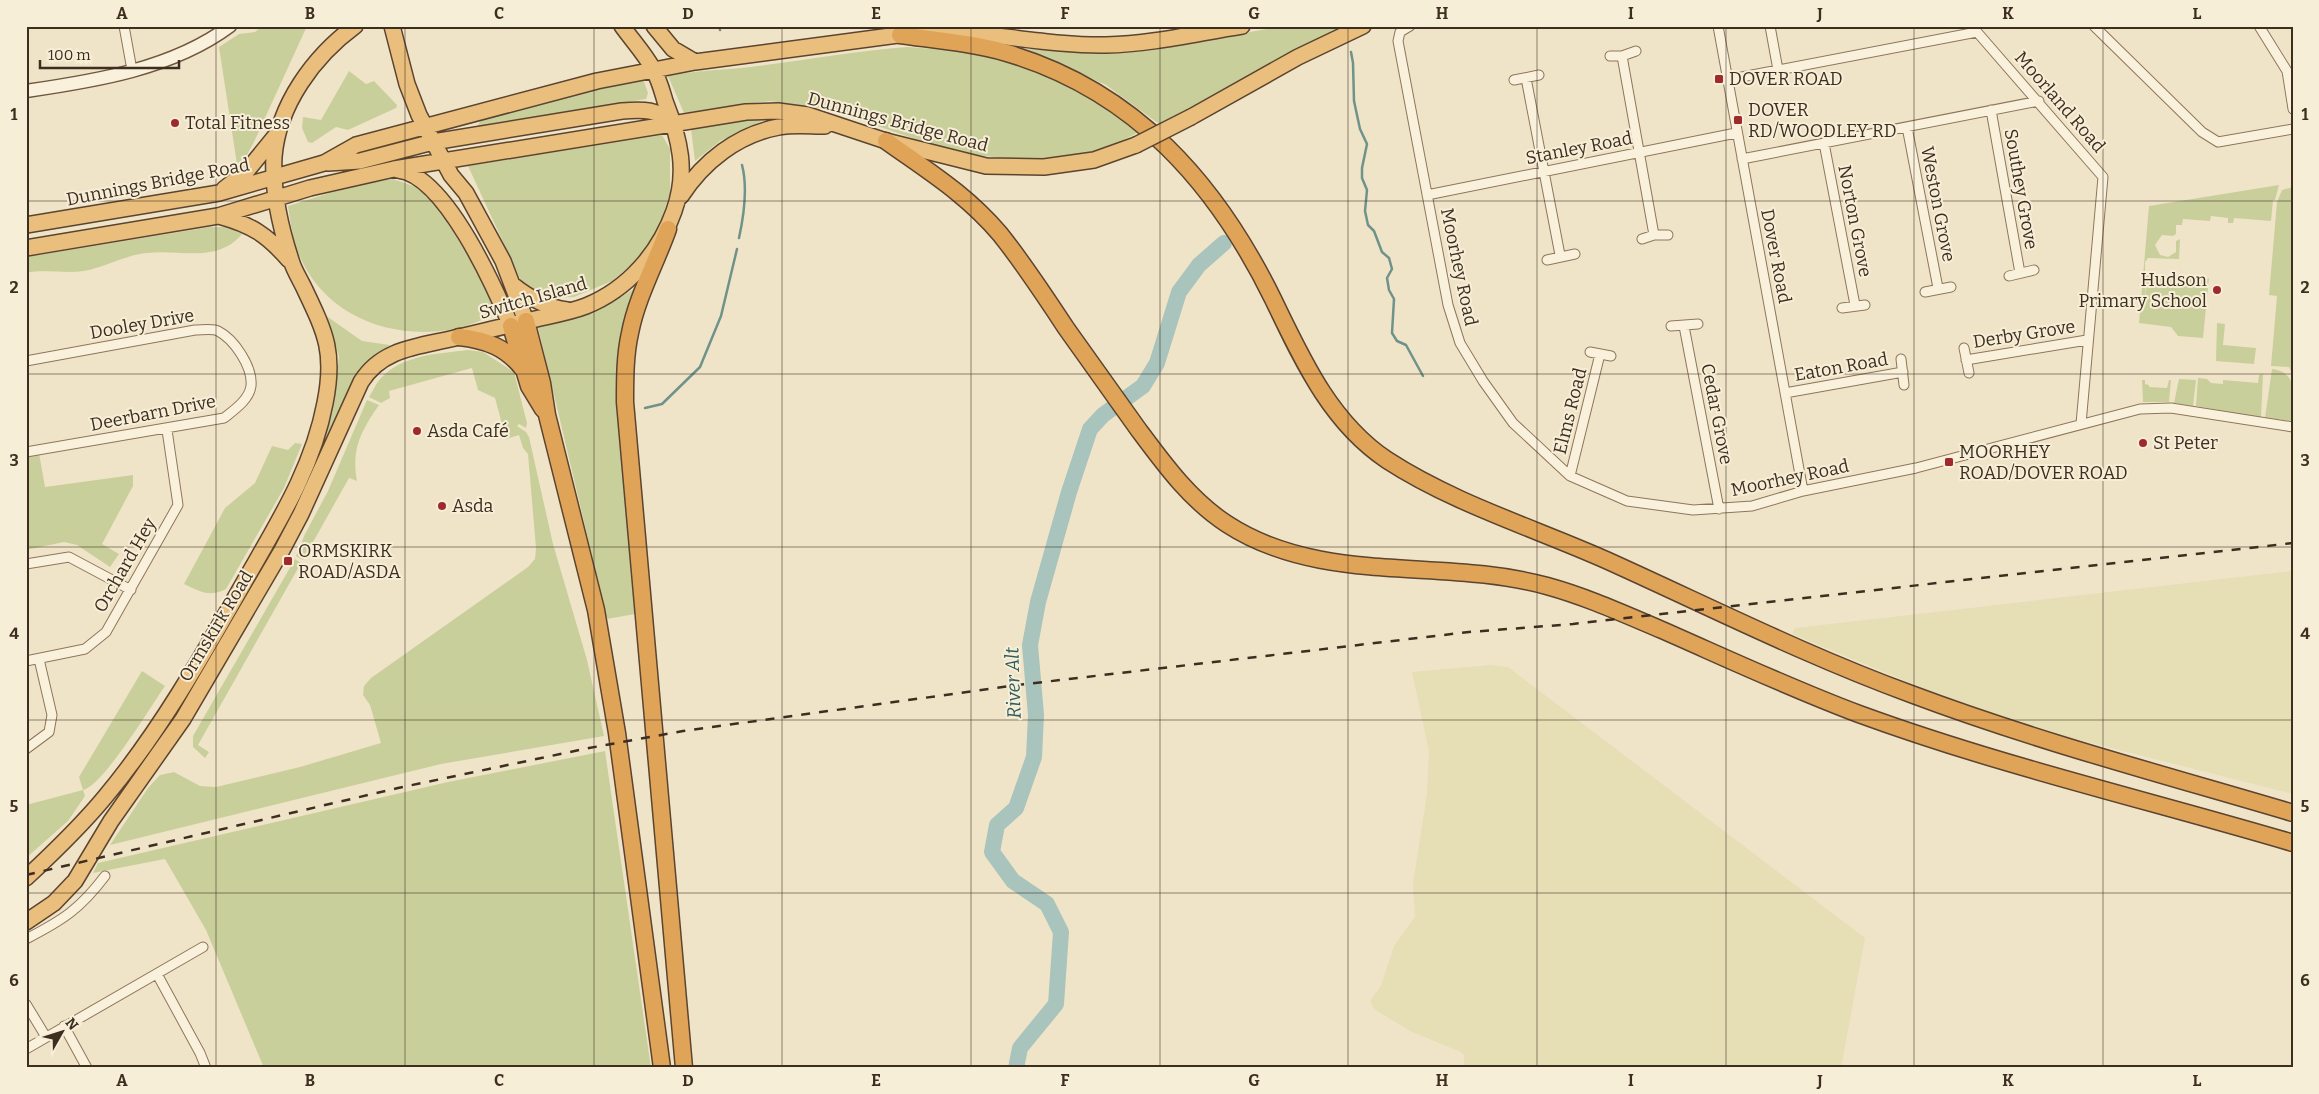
<svg xmlns="http://www.w3.org/2000/svg" width="2319" height="1094" font-family="Bitter,serif">
  <rect width="100%" height="100%" fill="#f0e4c8"/>
  <path fill="#e6deb5" d="M 2293,571 L 2293,794 L 2032,728 L 1952,700 L 1792,634 L 1795,628 Z
    M 1490,665 L 1508,667 L 1865,938 L 1841,1068 L 1464,1068 L 1464,1055 L 1461,1052 L 1410,1031 L 1374,1009 L 1370,1001 L 1381,986 L 1394,946 L 1415,917 L 1413,884 L 1427,794 L 1429,751 L 1412,672 Z"/>
  <path fill="#c9cf9b" d="M 262,26 L 307,26 L 254,142 L 238,171 L 219,47 L 239,34 L 255,32 Z
    M 1283,26 L 1351,26 L 1289,54 L 1159,124 L 1106,85 L 1027,49 L 1108,52 L 1188,43 Z
    M 908,47 L 970,52 L 1034,69 L 1084,95 L 1141,131 L 1112,146 L 1072,158 L 1009,159 L 953,152 L 828,109 L 770,101 L 684,113 L 668,76 C 693,71 716,70 741,68 C 797,62 852,51 908,47 Z
    M 349,71 L 366,84 L 374,81 L 397,105 L 396,108 L 348,130 L 336,127 L 312,143 L 308,142 L 302,128 L 303,117 L 321,120 Z
    M 643,79 L 648,93 L 646,99 L 477,127 L 481,120 L 490,116 Z
    M 734,120 L 764,120 L 720,141 L 695,161 L 691,129 Z
    M 662,135 L 670,149 L 670,194 L 657,231 L 639,258 L 612,281 L 574,297 L 548,298 L 522,283 L 468,166 Z
    M 393,179 C 401,182 414,185 421,191 C 450,218 480,278 499,314 C 482,319 465,328 448,330 C 384,340 318,311 296,247 C 292,234 290,220 288,206 L 355,185 Z
    M 2279,185 L 2275,200 L 2273,200 L 2271,221 L 2234,218 L 2233,223 L 2228,223 L 2228,218 L 2211,216 L 2210,221 L 2183,219 L 2182,225 L 2176,225 L 2176,234 L 2173,236 L 2162,235 L 2155,245 L 2160,255 L 2168,257 L 2176,252 L 2176,241 L 2180,239 L 2179,259 L 2148,258 L 2145,262 L 2145,307 L 2146,275 L 2206,280 L 2209,278 L 2203,338 L 2178,336 L 2171,327 L 2139,323 L 2149,206 Z
    M 2293,187 L 2293,377 L 2289,367 L 2271,366 L 2277,296 L 2269,295 L 2277,202 L 2282,190 Z
    M 210,227 L 228,227 L 242,234 C 217,264 180,249 147,253 C 125,255 106,267 84,271 C 65,274 45,269 26,273 L 26,257 Z
    M 634,289 L 618,352 L 617,406 L 635,614 L 607,619 L 538,327 L 594,313 Z
    M 325,315 L 362,341 L 390,345 L 373,359 L 329,445 L 324,443 L 335,390 L 339,356 Z
    M 2217,323 L 2225,324 L 2223,345 L 2256,348 L 2254,364 L 2216,361 Z
    M 468,350 L 483,352 L 514,372 L 527,423 L 526,428 L 519,424 L 517,426 L 526,432 L 529,437 L 553,544 L 587,660 L 604,736 L 441,764 L 110,845 L 148,788 L 160,775 L 174,772 L 200,786 L 216,787 L 300,767 L 381,743 L 370,705 L 363,695 L 364,686 L 371,678 L 528,567 L 535,559 L 536,548 L 528,454 L 523,448 L 519,435 L 506,439 L 495,398 L 478,390 L 472,368 L 389,391 L 390,398 L 381,403 L 369,397 C 373,391 376,383 381,378 C 404,354 438,354 468,350 Z
    M 2272,369 C 2300,372 2293,399 2293,421 L 2265,418 Z
    M 2263,374 L 2261,418 L 2196,406 L 2198,378 L 2207,379 L 2211,383 L 2223,384 L 2223,380 L 2258,383 L 2259,375 Z
    M 2179,379 L 2196,380 L 2193,406 L 2174,403 Z
    M 2142,380 L 2145,380 L 2145,384 L 2149,385 L 2149,387 L 2167,388 L 2169,380 L 2171,380 L 2169,402 L 2143,402 Z
    M 367,400 L 379,405 C 361,431 351,449 357,481 L 349,478 L 303,560 L 296,556 L 305,534 L 328,491 Z
    M 295,443 L 302,444 L 284,488 L 226,589 C 209,598 199,591 184,584 L 225,508 L 255,483 L 272,446 L 288,450 Z
    M 39,453 L 45,487 L 133,475 L 133,486 L 102,544 L 119,554 L 110,567 L 77,545 L 64,542 L 26,550 L 26,455 Z
    M 295,559 L 301,563 L 198,745 L 209,752 L 205,758 L 193,747 L 193,736 Z
    M 142,671 L 165,686 C 151,706 103,786 83,790 L 85,796 L 68,821 L 26,858 L 26,805 L 83,790 L 79,777 Z
    M 605,751 L 651,1068 L 264,1068 L 206,930 L 165,859 L 93,873 L 98,863 L 448,782 Z"/>
  <g fill="none" stroke-linecap="round" stroke-linejoin="round">
    <path stroke="#6f938a" stroke-width="2.5" d="M 719,26 L 720,30
      M 1351,52 L 1353,63 L 1354,101 L 1360,129 L 1367,144 L 1362,168 L 1362,178 L 1367,190 L 1365,211 L 1368,225 L 1374,231 L 1382,252 L 1389,258 L 1392,269 L 1387,278 L 1389,290 L 1394,299 L 1392,333 L 1397,341 L 1406,345 L 1423,376
      M 739,238 C 744,215 748,188 742,165
      M 645,408 L 662,404 L 700,367 L 721,316 L 737,249"/>
    <path stroke="#a9c4bc" stroke-width="16" d="M 1016,1068 L 1020,1048 L 1056,1004 L 1061,932 L 1047,904 L 1013,881 L 992,852 L 997,825 L 1016,808 L 1034,757 L 1036,715 L 1030,645 L 1038,602 L 1069,492 L 1090,429 L 1103,415 L 1143,386 L 1157,363 L 1179,292 L 1199,265 L 1224,243"/>
    <g stroke="#8d765c" stroke-width="11">
      <path id="minor" d="M 124,26 L 132,70
        M 1410,26 L 1400,32 L 1398,41 L 1448,305 L 1460,343 L 1483,381 L 1513,423 L 1570,476 L 1627,501 L 1693,510 L 1752,506 L 1803,491 L 1916,468 L 2140,409 L 2171,408 L 2293,427
        M 1718,26 L 1803,491
        M 1770,26 L 1778,70
        M 2094,26 L 2202,132 L 2218,142 L 2293,129
        M 2259,26 L 2287,71 L 2293,109
        M 1610,56 L 1622,56 L 1636,51
        M 1622,56 L 1654,235
        M 1526,78 L 1560,255
        M 1514,80 L 1539,75
        M 1726,80 L 1977,32 L 2103,177 L 2081,424
        M 1991,110 L 2020,273
        M 1907,127 L 1938,288
        M 1824,143 L 1855,305
        M 1742,159 L 2039,101
        M 1427,195 L 1736,133
        M 1642,239 L 1654,235 L 1668,235
        M 1547,260 L 1575,254
        M 2009,276 L 2034,270
        M 1925,292 L 1951,287
        M 1842,308 L 1865,305
        M 1671,326 L 1698,324
        M 1684,326 L 1719,509
        M 1964,348 L 1969,373
        M 1590,352 L 1611,356
        M 1901,359 L 1904,385
        M 1966,360 L 2087,340
        M 26,361 L 195,330 C 202,330 213,328 218,331 C 234,339 253,367 251,386 C 249,400 234,410 224,418 L 26,452
        M 1785,393 L 1903,372
        M 1570,476 L 1600,354
        M 26,564 L 69,557 L 131,590
        M 26,661 L 85,649 L 106,632 L 178,505 L 167,430
        M 26,749 L 49,732 L 52,715 L 39,659
        M 26,939 C 63,920 80,909 105,876
        M 157,974 L 200,1053 L 206,1068
        M 26,1004 L 46,1037
        M 64,1026 L 87,1068
        M 26,1049 L 203,947"/>
    </g>
    <g stroke="#6f573f" stroke-width="15">
      <path id="secondary" d="M 26,91 C 95,81 172,69 230,26"/>
    </g>
    <g stroke="#5b4430" stroke-width="18">
      <path id="trunk" d="M 392,26 L 407,84 L 419,115 L 451,175 L 466,193 L 503,261 L 526,321
        M 654,26 L 673,49 L 695,62
        M 1191,117 L 1298,57 L 1363,26
        M 328,163 L 360,161 L 433,142 L 622,111 C 644,109 657,109 674,124
        M 398,170 C 445,175 494,286 511,326
        M 224,189 L 246,172 L 277,134
        M 681,196 C 703,162 738,134 779,127 C 794,124 810,126 825,126
        M 219,216 C 252,225 267,235 289,260
        M 26,225 L 219,193 L 324,163 L 356,145 L 597,81 L 695,62 L 928,31 C 988,31 1047,46 1106,45 C 1152,44 1197,33 1242,26
        M 26,248 L 218,216 L 310,188 L 394,169 L 746,112 L 778,111 L 808,115 L 886,141 L 986,166 L 1044,167 L 1094,160 L 1136,145
        M 513,285 C 529,298 546,307 567,310
        M 26,878 C 54,852 81,826 105,797 C 161,730 204,653 247,577 C 279,521 313,467 325,403 C 335,353 326,334 305,290 C 301,281 295,272 292,263 C 281,230 272,192 274,157 C 278,105 314,56 355,26
        M 26,922 L 54,903 L 75,881 L 111,821 L 183,719 L 282,550 L 301,514 L 361,382 C 380,351 413,347 446,340 C 473,334 500,327 527,321 C 547,316 568,313 586,306 C 628,289 659,253 674,211 C 688,172 680,139 665,101 C 662,91 659,79 653,69 C 645,54 632,40 622,26"/>
    </g>
    <g stroke="#5b4430" stroke-width="19">
      <path id="motorway" d="M 900,35 C 936,40 972,43 1007,53 C 1135,91 1216,183 1273,299 C 1302,359 1330,422 1387,460 C 1453,503 1534,528 1606,560 C 1708,606 1807,656 1911,694 C 2036,741 2165,775 2293,813
        M 886,141 C 928,171 966,194 1000,234 C 1024,264 1045,296 1066,328 C 1090,362 1114,395 1138,429 C 1164,464 1190,500 1227,524 C 1322,586 1442,557 1547,586 C 1587,597 1624,614 1662,630 C 1728,659 1792,689 1859,714 C 2001,766 2148,800 2293,843
        M 668,229 C 656,263 637,297 630,333 C 625,355 625,379 625,402 L 684,1068
        M 526,321 L 542,383 L 547,415 L 596,610 L 617,733 L 662,1068
        M 511,326 L 529,386 L 543,409
        M 459,337 C 486,340 506,347 523,369"/>
    </g>
    <use href="#minor" stroke="#faf1dc" stroke-width="9"/>
    <use href="#secondary" stroke="#faf1dc" stroke-width="12"/>
    <use href="#trunk" stroke="#eabe7c" stroke-width="15"/>
    <use href="#motorway" stroke="#e0a458" stroke-width="16"/>
    <path stroke="#3d2e20" stroke-width="2.5" stroke-dasharray="9 9" stroke-linecap="butt" d="M 26,875 L 398,788 L 589,748 L 683,731 L 1018,685 L 1469,632 L 1573,624 L 2293,543"/>
    <g stroke="#5b4430" stroke-width="18" stroke-linecap="butt">
      <path id="trunk-bridge" d="M 1136,145 L 1191,117"/>
    </g>
    <use href="#trunk-bridge" stroke="#eabe7c" stroke-width="15"/>
  </g>
  <path fill="none" stroke="#3d2e20" stroke-width="1" stroke-opacity="0.55" d="M 216,26 L 216,1068M 405,26 L 405,1068M 594,26 L 594,1068M 782,26 L 782,1068M 971,26 L 971,1068M 1160,26 L 1160,1068M 1348,26 L 1348,1068M 1537,26 L 1537,1068M 1726,26 L 1726,1068M 1914,26 L 1914,1068M 2103,26 L 2103,1068M 26,201 L 2293,201M 26,374 L 2293,374M 26,547 L 2293,547M 26,720 L 2293,720M 26,893 L 2293,893"/>
  <g fill="#9e2a2b" stroke="#f7eed8" stroke-width="2">
    <rect x="1714" y="74" width="10" height="10" rx="2.5"/>
    <rect x="1733" y="115" width="10" height="10" rx="2.5"/>
    <circle cx="175" cy="123" r="5"/>
    <circle cx="2217" cy="290" r="5"/>
    <circle cx="417" cy="431" r="5"/>
    <circle cx="2143" cy="443" r="5"/>
    <rect x="1944" y="457" width="10" height="10" rx="2.5"/>
    <circle cx="442" cy="506" r="5"/>
    <rect x="283" y="556" width="10" height="10" rx="2.5"/>
  </g>
  <g text-anchor="middle" dominant-baseline="central" stroke-width="4" stroke-linejoin="round" paint-order="stroke">
    <g font-size="18" fill="#3d2e20" stroke="#f7eed8" text-anchor="start">
      <text x="1729" y="79">DOVER ROAD</text>
      <text x="1748" y="110">DOVER<tspan x="1748" dy="21">RD/WOODLEY RD</tspan></text>
      <text x="185" y="123">Total Fitness</text>
      <text x="2207" y="280" text-anchor="end">Hudson<tspan x="2207" dy="21">Primary School</tspan></text>
      <text x="427" y="431">Asda Café</text>
      <text x="2153" y="443">St Peter</text>
      <text x="1959" y="452">MOORHEY<tspan x="1959" dy="21">ROAD/DOVER ROAD</tspan></text>
      <text x="452" y="506">Asda</text>
      <text x="298" y="551">ORMSKIRK<tspan x="298" dy="21">ROAD/ASDA</tspan></text>
    </g>
    <g font-size="18" fill="#3d2e20" stroke="#f7eed8">
      <text transform="translate(2060 102) rotate(49)">Moorland Road</text>
      <text transform="translate(898 122) rotate(15)">Dunnings Bridge Road</text>
      <text transform="translate(1579 148) rotate(-11)">Stanley Road</text>
      <text transform="translate(158 182) rotate(-11)">Dunnings Bridge Road</text>
      <text transform="translate(2021 189) rotate(80)">Southey Grove</text>
      <text transform="translate(1938 204) rotate(79)">Weston Grove</text>
      <text transform="translate(1855 221) rotate(79)">Norton Grove</text>
      <text transform="translate(1776 256) rotate(79)">Dover Road</text>
      <text transform="translate(1459 267) rotate(78)">Moorhey Road</text>
      <text transform="translate(533 298) rotate(-16)">Switch Island</text>
      <text transform="translate(142 324) rotate(-10)">Dooley Drive</text>
      <text transform="translate(2024 334) rotate(-9)">Derby Grove</text>
      <text transform="translate(1841 367) rotate(-10)">Eaton Road</text>
      <text transform="translate(1570 411) rotate(-76)">Elms Road</text>
      <text transform="translate(153 413) rotate(-11)">Deerbarn Drive</text>
      <text transform="translate(1717 414) rotate(79)">Cedar Grove</text>
      <text transform="translate(1790 478) rotate(-12)">Moorhey Road</text>
      <text transform="translate(125 565) rotate(-60)">Orchard Hey</text>
      <text transform="translate(216 626) rotate(-59)">Ormskirk Road</text>
    </g>
    <g font-size="19" font-style="italic" fill="#2f5d5a" stroke="#f7eed8">
      <text transform="translate(1013 683) rotate(-92)">River Alt</text>
    </g>
  </g>
  <rect width="2319" height="1094" fill="none" stroke="#f7eed8" stroke-width="55"/>
  <g transform="translate(62 1032) rotate(51)" stroke="#f7eed8" stroke-width="4" paint-order="stroke">
  <path d="M0-4L9 19L0 12L-9 19Z" fill="#3d2e20"/>
  <text y="-8" font-size="14" font-weight="bold" text-anchor="middle" fill="#3d2e20">N</text>
  </g>
  <path d="M40 60v8h139v-8" fill="none" stroke="#3d2e20" stroke-width="2.5"/>
  <text x="48" y="60" font-size="15" fill="#3d2e20" stroke="#f7eed8" stroke-width="4" paint-order="stroke">100 m</text>
  <rect x="28" y="28" width="2264" height="1038" fill="none" stroke="#3d2e20" stroke-width="2"/>
  <g font-size="16" text-anchor="middle" font-weight="bold" fill="#3d2e20">
    <text x="122" y="19">A</text>
    <text x="310" y="19">B</text>
    <text x="499" y="19">C</text>
    <text x="688" y="19">D</text>
    <text x="876" y="19">E</text>
    <text x="1065" y="19">F</text>
    <text x="1254" y="19">G</text>
    <text x="1442" y="19">H</text>
    <text x="1631" y="19">I</text>
    <text x="1820" y="19">J</text>
    <text x="2008" y="19">K</text>
    <text x="2197" y="19">L</text>
    <text x="14" y="120">1</text>
    <text x="2305" y="120">1</text>
    <text x="14" y="293">2</text>
    <text x="2305" y="293">2</text>
    <text x="14" y="466">3</text>
    <text x="2305" y="466">3</text>
    <text x="14" y="639">4</text>
    <text x="2305" y="639">4</text>
    <text x="14" y="812">5</text>
    <text x="2305" y="812">5</text>
    <text x="14" y="986">6</text>
    <text x="2305" y="986">6</text>
    <text x="122" y="1086">A</text>
    <text x="310" y="1086">B</text>
    <text x="499" y="1086">C</text>
    <text x="688" y="1086">D</text>
    <text x="876" y="1086">E</text>
    <text x="1065" y="1086">F</text>
    <text x="1254" y="1086">G</text>
    <text x="1442" y="1086">H</text>
    <text x="1631" y="1086">I</text>
    <text x="1820" y="1086">J</text>
    <text x="2008" y="1086">K</text>
    <text x="2197" y="1086">L</text>
  </g>
</svg>
